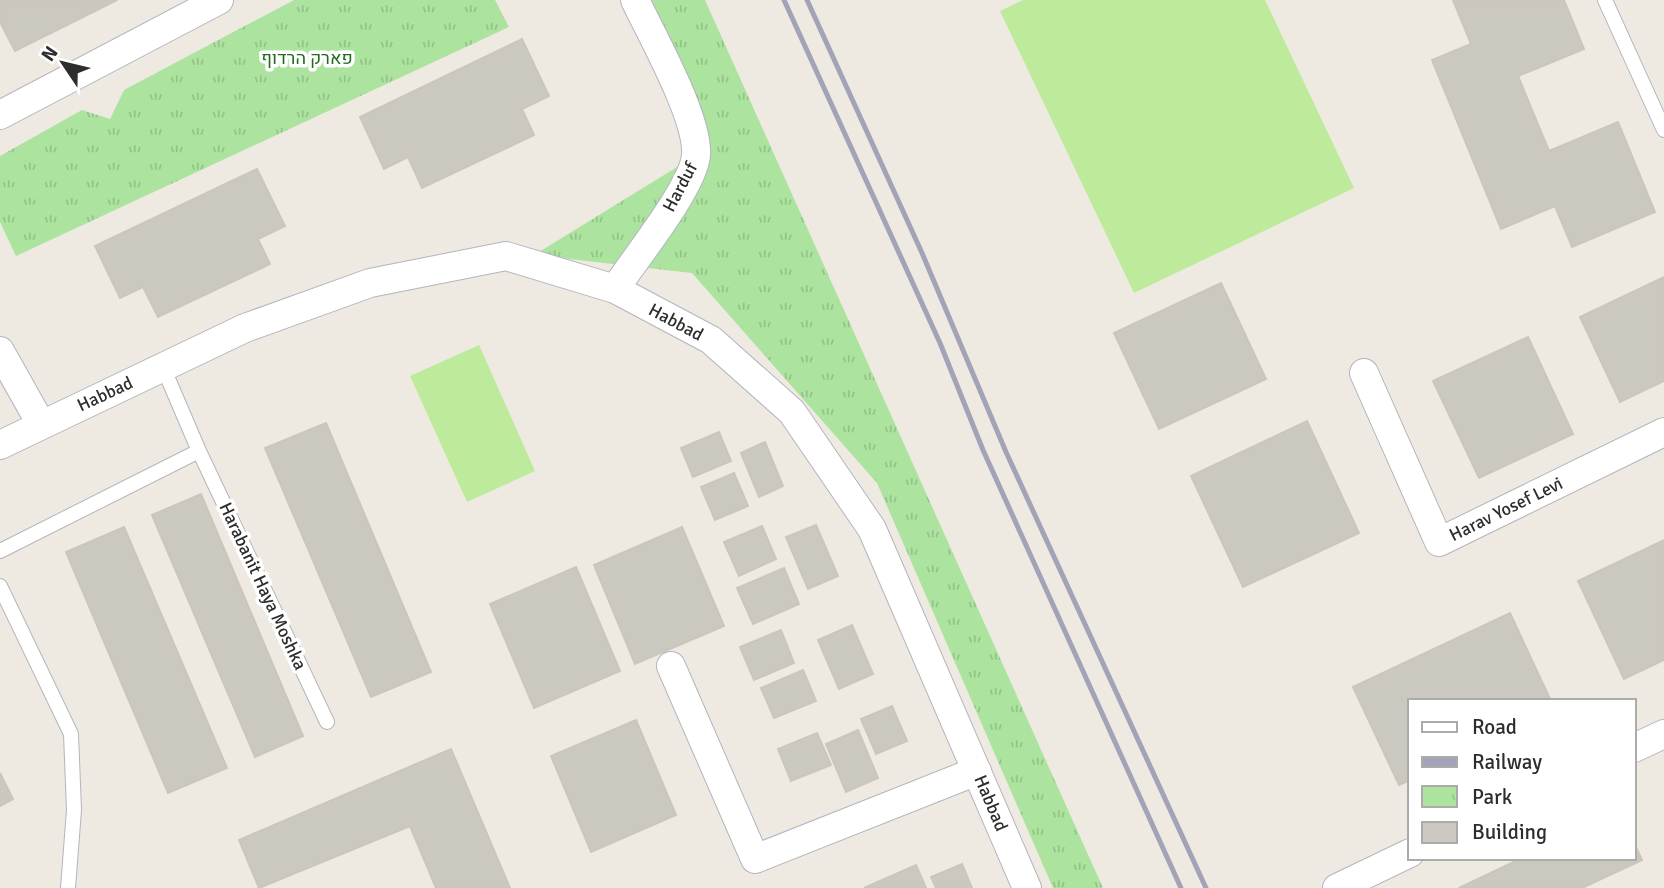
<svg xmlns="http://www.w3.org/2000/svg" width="1664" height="888" font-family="Signika,Heebo,sans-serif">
  <defs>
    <pattern id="park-tufts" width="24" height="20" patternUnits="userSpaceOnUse" patternTransform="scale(1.75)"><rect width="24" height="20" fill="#ace39f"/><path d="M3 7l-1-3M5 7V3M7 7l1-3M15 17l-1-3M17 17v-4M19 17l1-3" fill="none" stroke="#94c389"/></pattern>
  </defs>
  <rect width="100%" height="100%" fill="#eeeae1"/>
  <path fill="url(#park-tufts)" d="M 294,0 L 495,0 L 509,27 L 16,256 L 0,222 L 0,156 L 82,110 L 110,119 L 124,90 Z
    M 644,0 L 705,0 L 1103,888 L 1053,888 L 877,483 L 692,273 L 534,255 L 708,148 Z"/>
  <path fill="#bdea9b" d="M 1023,0 L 1265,0 L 1354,188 L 1134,293 L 1000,11 Z
    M 479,345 L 535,471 L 467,502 L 410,376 Z"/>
  <path fill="#cac8bf" stroke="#cac7ba" stroke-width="2" d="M 0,0 L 117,0 L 15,51 L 0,22 Z
    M 1453,0 L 1564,0 L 1584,49 L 1518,76 L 1549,151 L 1618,122 L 1655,212 L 1572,247 L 1555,206 L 1501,229 L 1432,60 L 1471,44 Z
    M 522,39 L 549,96 L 522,109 L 534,135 L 422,188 L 408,157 L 384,169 L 360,117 Z
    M 257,169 L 285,226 L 258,239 L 270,264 L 158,317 L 143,287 L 120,298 L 95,246 Z
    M 1664,277 L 1664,381 L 1620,402 L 1580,317 Z
    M 1221,283 L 1266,379 L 1159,429 L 1114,333 Z
    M 1528,337 L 1573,434 L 1479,478 L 1433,381 Z
    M 1307,421 L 1359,533 L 1243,587 L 1191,476 Z
    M 326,423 L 431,672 L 371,697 L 265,448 Z
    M 719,432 L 731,461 L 693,477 L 681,448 Z
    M 765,442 L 783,486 L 759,497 L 741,453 Z
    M 734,473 L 748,506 L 715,520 L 701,487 Z
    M 201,494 L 303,736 L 255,757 L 152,515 Z
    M 816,525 L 838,576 L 808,589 L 786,537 Z
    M 762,526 L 776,559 L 739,576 L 724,542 Z
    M 124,527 L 227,768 L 168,793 L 66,552 Z
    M 682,527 L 724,626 L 635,664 L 594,565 Z
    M 1664,540 L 1664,660 L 1624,679 L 1578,581 Z
    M 576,567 L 620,671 L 534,708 L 490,604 Z
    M 784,568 L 799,604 L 753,624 L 737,588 Z
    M 1510,613 L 1551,701 L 1410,701 L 1410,780 L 1399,785 L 1353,687 Z
    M 852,625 L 873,674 L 839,689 L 818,640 Z
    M 781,630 L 794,663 L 754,680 L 740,647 Z
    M 803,670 L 816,701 L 774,718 L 761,688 Z
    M 892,706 L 907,741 L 876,754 L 861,719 Z
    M 636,720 L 676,815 L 591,852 L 551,756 Z
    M 858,730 L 878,778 L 846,792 L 826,744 Z
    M 817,733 L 831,765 L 791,781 L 778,749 Z
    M 451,749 L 510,888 L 436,888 L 410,826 L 259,888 L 239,840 Z
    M 0,773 L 13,799 L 0,806 Z
    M 1634,843 L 1642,860 L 1582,888 L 1459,888 L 1522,858 L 1634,858 Z
    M 962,864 L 972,888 L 936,888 L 931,877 Z
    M 916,865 L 926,888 L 864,888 Z"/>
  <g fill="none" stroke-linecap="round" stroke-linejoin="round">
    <g stroke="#b4b4c0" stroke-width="16">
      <path id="lane" d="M 1605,0 L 1664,130
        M 163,367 L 199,451
        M 0,551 L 199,451 L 327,722
        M 0,586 L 71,734 L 74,810 L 68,888"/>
    </g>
    <g stroke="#b4b4c0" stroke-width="30">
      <path id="street" d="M 0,115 L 219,0
        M 615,289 C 634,260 694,186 696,155 C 699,119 652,36 635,0
        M 0,351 L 41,424
        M 1364,373 L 1439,542 L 1664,432
        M 0,445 L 245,328 L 370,283 L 506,256 L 615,289 L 711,340 L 792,412 L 872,529 L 1027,888
        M 671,666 L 755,859 L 977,771
        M 1634,748 L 1664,734
        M 1337,888 L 1410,853"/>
    </g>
    <use href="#lane" stroke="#fff" stroke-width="14"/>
    <use href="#street" stroke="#fff" stroke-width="28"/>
    <path stroke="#a3a3b7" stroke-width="5" d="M 784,0 L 940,343 L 983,450 L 1181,888
      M 807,0 L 922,253 L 1006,452 L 1206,888"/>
  </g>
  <g text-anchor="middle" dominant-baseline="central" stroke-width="7" stroke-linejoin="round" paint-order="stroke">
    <g font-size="18" fill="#226b1d" stroke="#fff">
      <text x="307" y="58">פארק הרדוף</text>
    </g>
    <g font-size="18" fill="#2d2d2d" stroke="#fff">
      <text transform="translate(680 187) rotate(-62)">Harduf</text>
      <text transform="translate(676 322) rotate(28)">Habbad</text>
      <text transform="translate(105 394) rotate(-25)">Habbad</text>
      <text transform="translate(1506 509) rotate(-26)">Harav Yosef Levi</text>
      <text transform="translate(263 586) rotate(65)">Harabanit Haya Moshka</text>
      <text transform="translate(991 803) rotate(67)">Habbad</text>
    </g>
  </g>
  <rect x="1408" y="699" width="228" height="161" fill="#ffffff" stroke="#ababab" stroke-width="2"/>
  <rect x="1422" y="722" width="35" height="10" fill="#ffffff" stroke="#ababab" stroke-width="2"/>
  <text x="1472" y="734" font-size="21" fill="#2d2d2d">Road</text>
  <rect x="1422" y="757" width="35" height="10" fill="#a3a3b7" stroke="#ababab" stroke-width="2"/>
  <text x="1472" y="769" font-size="21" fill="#2d2d2d">Railway</text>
  <rect x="1422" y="786" width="35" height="21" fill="url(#park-tufts)" stroke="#ababab" stroke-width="2"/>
  <text x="1472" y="804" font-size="21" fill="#2d2d2d">Park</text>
  <rect x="1422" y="822" width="35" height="21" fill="#cac8bf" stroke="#ababab" stroke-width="2"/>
  <text x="1472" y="839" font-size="21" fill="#2d2d2d">Building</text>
  <g transform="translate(63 63) rotate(305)" stroke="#ffffff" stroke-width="5" paint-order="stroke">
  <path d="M0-5L12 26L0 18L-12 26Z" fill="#2d2d2d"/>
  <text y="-10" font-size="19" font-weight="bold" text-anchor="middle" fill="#2d2d2d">N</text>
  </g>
</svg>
